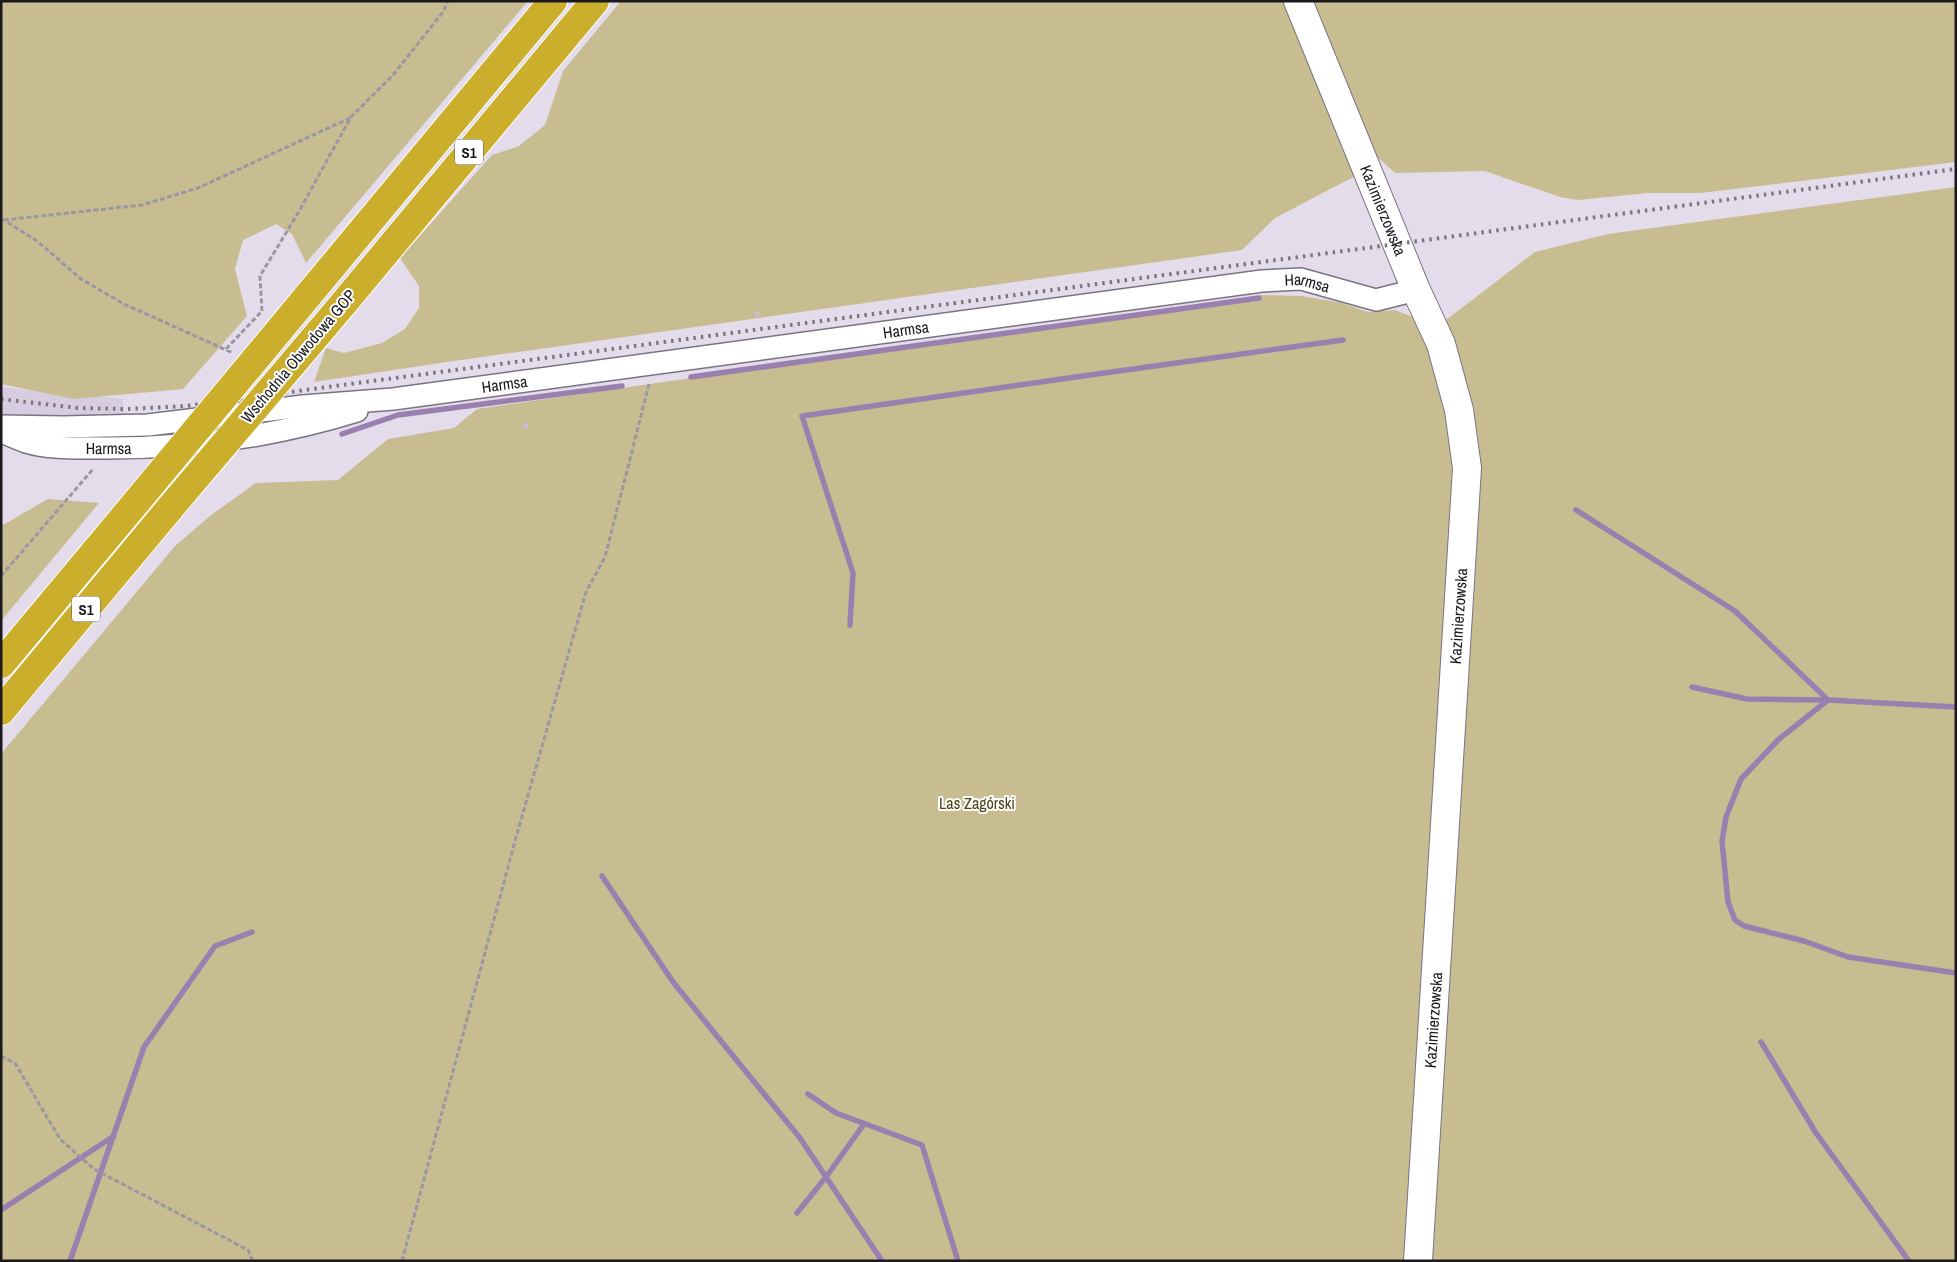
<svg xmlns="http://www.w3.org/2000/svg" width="1957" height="1262" font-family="'Archivo Narrow',sans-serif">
  <rect width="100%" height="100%" fill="#e4dceb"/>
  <path fill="#d7cce0" d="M 1,387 L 123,399 L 125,419 L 1,414 Z"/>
  <path fill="#c8bd91" d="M 1,1 L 528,1 L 306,263 L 292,234 L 276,224 L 243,240 L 235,269 L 247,316 L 183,389 L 74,399 L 1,384 Z
    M 621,1 L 1288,1 L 1359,174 L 1275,218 L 1242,250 L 447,362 L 314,382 L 326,348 L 344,353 L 382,343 L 405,329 L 419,308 L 419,286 L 400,258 L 492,155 L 519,146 L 545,125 L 563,71 Z
    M 1311,1 L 1956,1 L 1956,162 L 1701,193 L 1648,193 L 1578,200 L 1560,197 L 1485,171 L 1395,173 L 1374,154 Z
    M 1956,187 L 1956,1261 L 1429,1261 L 1472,581 L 1442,323 L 1535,252 L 1608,234 Z
    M 1264,295 L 1302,296 L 1342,303 L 1368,312 L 1395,310 L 1413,317 L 1425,333 L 1445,390 L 1455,471 L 1406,1261 L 1,1261 L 1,754 L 175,546 L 211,515 L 256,483 L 338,480 L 388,439 L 454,428 L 477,409 Z
    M 48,499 L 99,503 L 1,621 L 1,526 Z"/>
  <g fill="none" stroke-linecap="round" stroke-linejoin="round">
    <path stroke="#9a80af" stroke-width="5.5" d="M 691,377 L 1259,298
      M 342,434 L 398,415 L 622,386
      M 1576,510 L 1735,611 L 1828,700
      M 850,625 L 853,573 L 802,416 L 1097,374 L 1343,340
      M 1692,687 L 1747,699 L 1828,700 L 1956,707
      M 1828,700 L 1779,739 L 1741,779 L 1726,817 L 1722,841 L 1728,902 L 1735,920 L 1744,926 L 1804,941 L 1848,957 L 1956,973
      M 602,876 L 673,982 L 800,1138 L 882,1261
      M 1761,1042 L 1816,1133 L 1909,1261
      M 808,1094 L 836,1113 L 922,1145 L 958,1261
      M 1,1210 L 114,1136
      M 797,1213 L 826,1177 L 864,1124
      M 70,1261 L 144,1047 L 215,946 L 252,932"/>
  </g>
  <path fill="#c5bdcb" d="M754 314a3 3 0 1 1 6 0a3 3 0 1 1-6 0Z
    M523 426a3 3 0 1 1 6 0a3 3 0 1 1-6 0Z"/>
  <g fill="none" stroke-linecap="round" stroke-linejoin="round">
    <g stroke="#7a7380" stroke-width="24">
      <g id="minor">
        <path id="s1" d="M 1,426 L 63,427 L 148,425 L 303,406 L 393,399 L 1262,281 L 1301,279 L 1376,300 L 1416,290"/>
        <path id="s2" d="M 1,432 C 9,435 18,439 26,442 C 49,449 74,448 98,448 C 187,449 273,437 357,411"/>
      </g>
    </g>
    <g stroke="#7a7380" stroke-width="30">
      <g id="tertiary">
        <path id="s3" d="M 1298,1 L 1416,290 L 1441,344 L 1459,410 L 1467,468 L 1418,1261"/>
      </g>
    </g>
    <g stroke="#fff" stroke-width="30">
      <path id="motorway" d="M 306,298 L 553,1
        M 343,304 L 595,1
        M 1,664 L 138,500
        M 1,711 L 171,507"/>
    </g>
    <path stroke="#9c96a2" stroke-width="3" stroke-dasharray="5 2.5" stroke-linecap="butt" d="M 1,220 L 4,220 L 37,241 L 81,279 L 124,304 L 233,353
      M 4,220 L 142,205 L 198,188 L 350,118
      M 226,349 L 262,311 L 260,276 L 298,213 L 351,117 L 393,75 L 443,12 L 448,1
      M 1,576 L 94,468
      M 1,1056 L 15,1063 L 60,1139 L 94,1169 L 248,1250 L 253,1261
      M 402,1261 L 515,841 L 586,592 L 605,557 L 649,384"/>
    <use href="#minor" stroke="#fff" stroke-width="21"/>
    <use href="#tertiary" stroke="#fff" stroke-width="28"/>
    <use href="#motorway" stroke="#cbae2b" stroke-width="28"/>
    <path stroke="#7b7680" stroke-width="4" stroke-dasharray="2.5 5" stroke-linecap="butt" d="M 1,399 L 78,408 L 126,409 L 186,406 L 1956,169"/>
    <g stroke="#fff" stroke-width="30" stroke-linecap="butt">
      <path id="motorway-bridge" d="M 138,500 L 306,298
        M 171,507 L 343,304"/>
    </g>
    <use href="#motorway-bridge" stroke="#cbae2b" stroke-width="28"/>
  </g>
  <g text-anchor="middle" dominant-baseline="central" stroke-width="4" stroke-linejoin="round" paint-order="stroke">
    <g fill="#fff" stroke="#5f5e62" stroke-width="1">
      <rect x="455" y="139.5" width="28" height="25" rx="4"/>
      <rect x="72" y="596.5" width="28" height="25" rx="4"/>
    </g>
    <g font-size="15" font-weight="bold" fill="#1b191e">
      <text x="469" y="152">S1</text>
      <text x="86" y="609">S1</text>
    </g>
    <g font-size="16" fill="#1b191e" stroke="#fff">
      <text stroke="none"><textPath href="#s3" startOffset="226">Kazimierzowska</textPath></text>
      <text stroke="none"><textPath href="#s1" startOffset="1316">Harmsa</textPath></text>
      <text stroke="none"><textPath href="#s1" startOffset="911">Harmsa</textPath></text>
      <text transform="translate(298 356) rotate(-50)">Wschodnia Obwodowa GOP</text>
      <text stroke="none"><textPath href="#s1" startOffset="506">Harmsa</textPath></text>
      <text stroke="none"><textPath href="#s2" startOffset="110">Harmsa</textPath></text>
      <text transform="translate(1458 616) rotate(-86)">Kazimierzowska</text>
      <text transform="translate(1433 1020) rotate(-86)">Kazimierzowska</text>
    </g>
    <g font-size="16" fill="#4f4418" stroke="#fff">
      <text x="977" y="803">Las Zagórski</text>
    </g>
  </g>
  <rect width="1957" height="1262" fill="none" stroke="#1b191e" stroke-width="5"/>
</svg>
